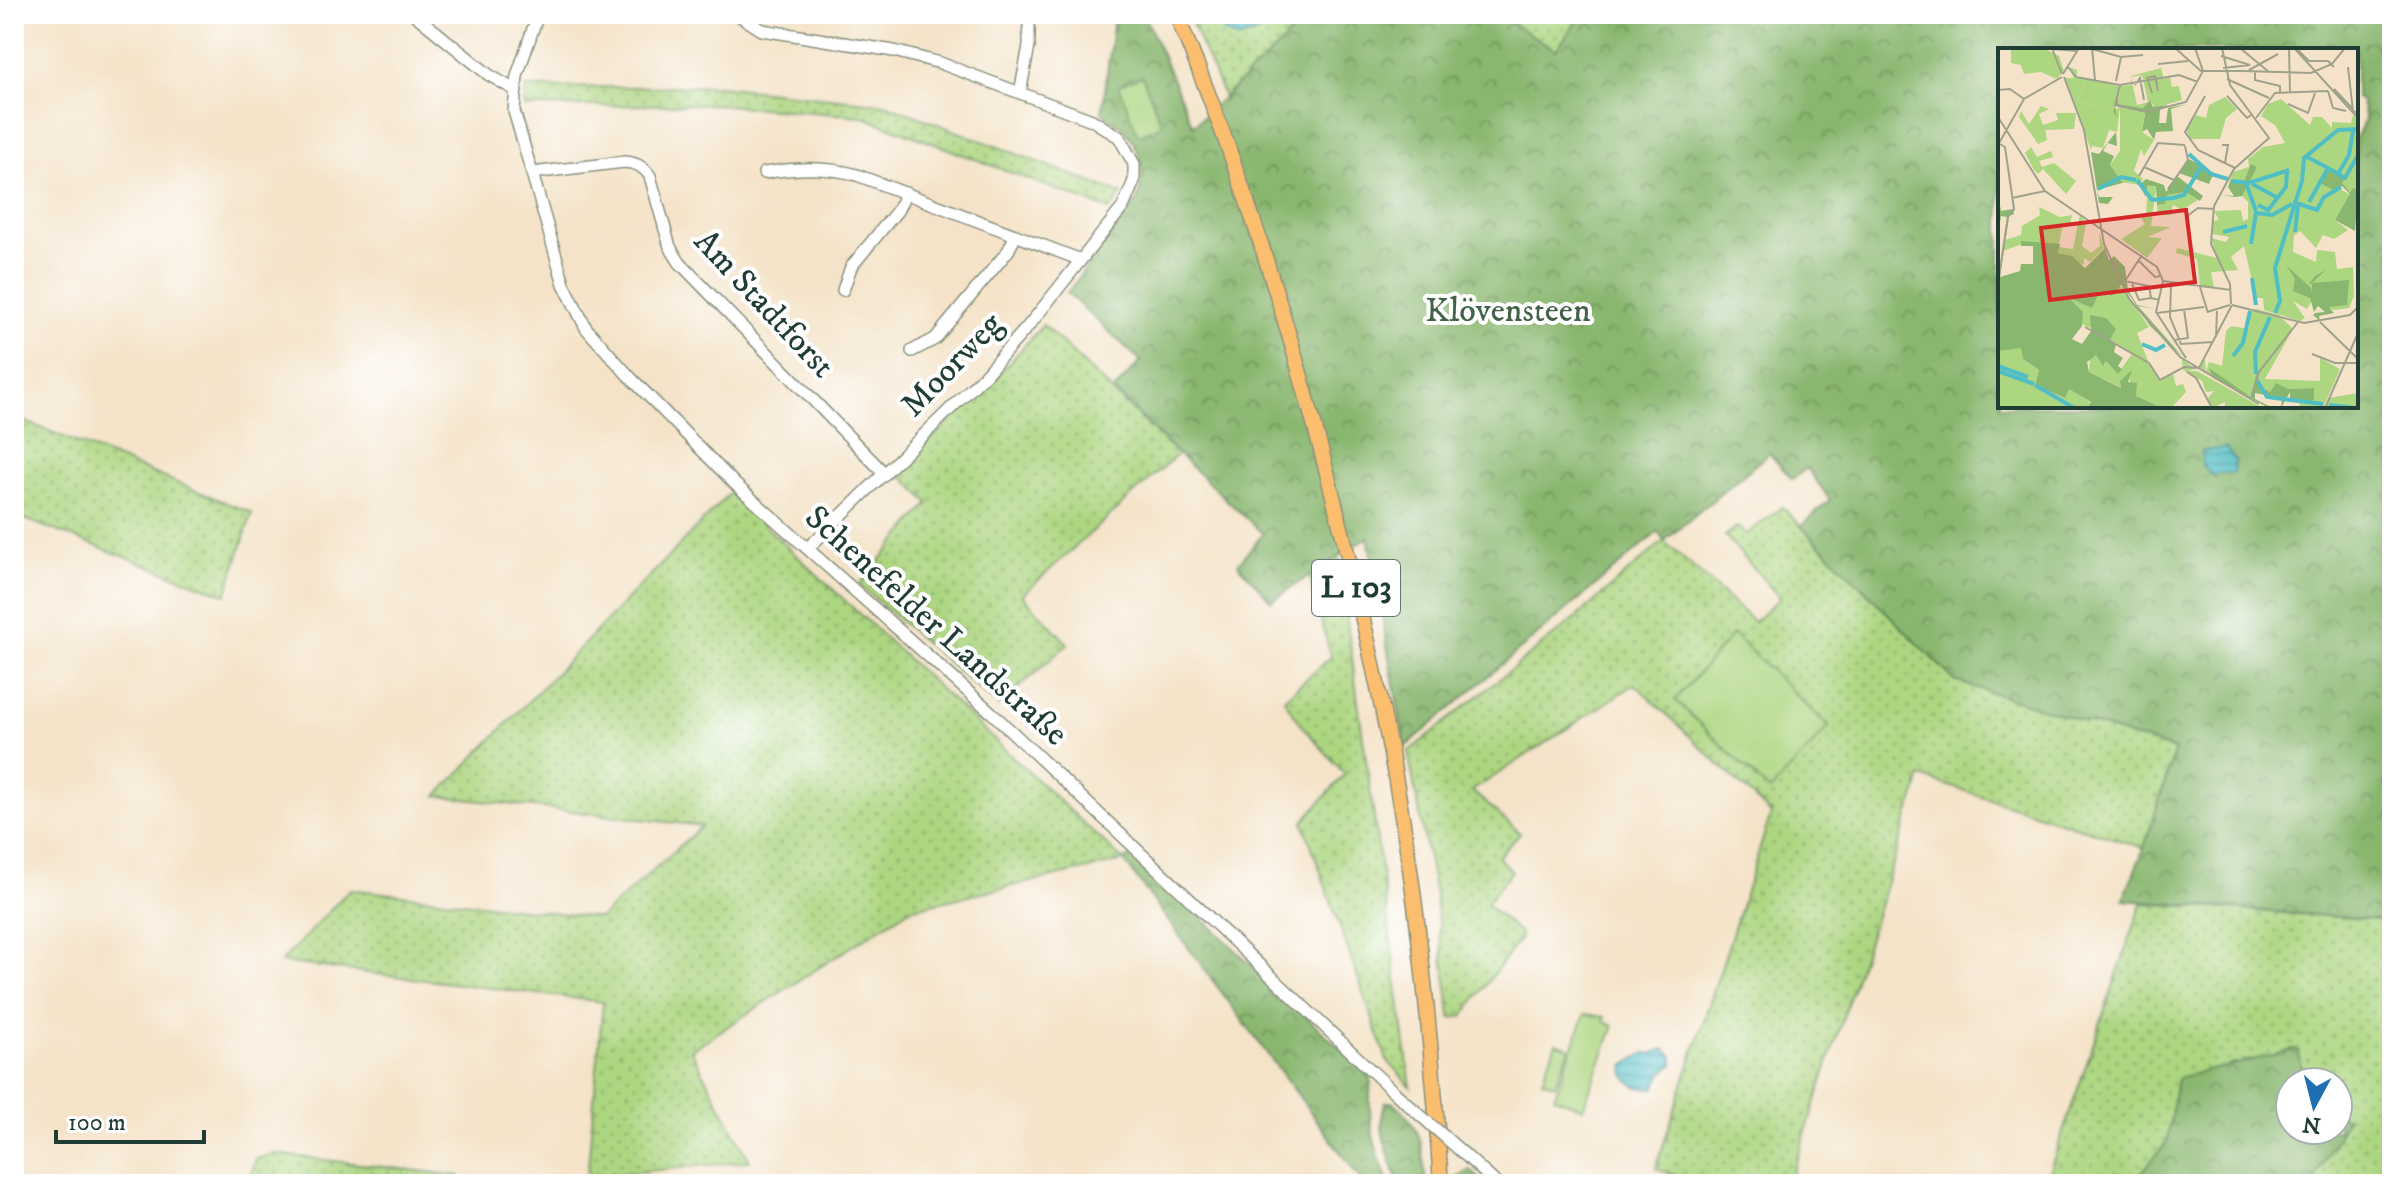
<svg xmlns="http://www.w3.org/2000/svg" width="2406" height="1198" font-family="'IM FELL DW Pica',serif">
  <defs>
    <pattern id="grass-dots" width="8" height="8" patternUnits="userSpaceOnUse" patternTransform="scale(2)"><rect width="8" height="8" fill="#add681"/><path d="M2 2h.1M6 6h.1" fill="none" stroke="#8caf6a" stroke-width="1.8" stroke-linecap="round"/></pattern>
    <pattern id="forest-crowns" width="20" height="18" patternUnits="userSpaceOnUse" patternTransform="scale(2)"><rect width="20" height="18" fill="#8ab76f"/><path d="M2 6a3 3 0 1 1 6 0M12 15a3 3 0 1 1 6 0" fill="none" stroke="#70965c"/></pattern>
    <pattern id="water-rules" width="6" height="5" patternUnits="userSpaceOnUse" patternTransform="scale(2)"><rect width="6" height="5" fill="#4fbec5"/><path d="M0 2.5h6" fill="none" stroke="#419ca1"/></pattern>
  </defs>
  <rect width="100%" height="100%" fill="#fff"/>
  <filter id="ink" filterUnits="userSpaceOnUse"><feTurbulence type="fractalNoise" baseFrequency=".0125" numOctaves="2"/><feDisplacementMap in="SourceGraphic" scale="16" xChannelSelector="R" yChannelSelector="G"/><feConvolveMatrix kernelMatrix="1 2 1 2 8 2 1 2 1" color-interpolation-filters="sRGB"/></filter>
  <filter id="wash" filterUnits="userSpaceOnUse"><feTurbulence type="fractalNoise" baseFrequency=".006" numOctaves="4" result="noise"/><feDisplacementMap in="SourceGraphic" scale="32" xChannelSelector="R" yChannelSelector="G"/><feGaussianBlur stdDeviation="1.8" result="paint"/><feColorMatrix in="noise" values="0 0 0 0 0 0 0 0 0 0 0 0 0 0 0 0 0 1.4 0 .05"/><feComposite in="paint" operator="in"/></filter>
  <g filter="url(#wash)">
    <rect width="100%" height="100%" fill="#f4e3c8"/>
    <path fill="url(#grass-dots)" stroke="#668a5a" stroke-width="2" fill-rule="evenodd" d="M 1188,14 L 1218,14 L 1224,32 L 1259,32 L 1276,14 L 1307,14 L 1282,43 L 1225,99 Z
      M 1497,14 L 1582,14 L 1556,50 Z
      M 719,86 L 885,104 L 1122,194 L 1110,210 L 861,116 L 712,104 L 524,107 L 526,88 Z
      M 1043,325 L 1178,454 L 1022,595 L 1068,644 L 998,706 L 859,585 L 929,503 L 897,471 L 991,383 Z
      M 14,417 L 252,513 L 226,595 L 14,515 Z
      M 730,493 L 1124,861 L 910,909 L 691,1050 L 750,1161 L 587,1177 L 603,1002 L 281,962 L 350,889 L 600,918 L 702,826 L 437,796 Z
      M 1782,507 L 1955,681 L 2175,750 L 2144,848 L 1921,777 L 1789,1184 L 1695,1184 L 1656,1168 L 1771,814 L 1635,684 L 1472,791 L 1520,833 L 1498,857 L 1512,871 L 1487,902 L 1488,906 L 1519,932 L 1520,938 L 1463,1016 L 1451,1018 L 1435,895 L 1408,752 L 1571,622 L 1664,541 L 1754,622 L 1780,598 L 1725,536 L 1737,527 L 1747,534 Z
      M 1338,556 L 1411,1087 L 1387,1060 L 1303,822 L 1345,774 L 1301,725 L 1284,699 L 1331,657 L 1309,576 Z
      M 2142,903 L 2392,921 L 2392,1184 L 2045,1184 ZM 2290,1082 L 2338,1082 L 2338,1130 L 2290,1130 Z
      M 275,1154 L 460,1176 L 460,1184 L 248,1184 L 256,1159 Z"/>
    <path fill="url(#forest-crowns)" stroke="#547a52" stroke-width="2" fill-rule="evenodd" d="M 1111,14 L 1144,14 L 1193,126 L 1282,43 L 1307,14 L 1497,14 L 1556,50 L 1582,14 L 2392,14 L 2392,921 L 2123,900 L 2144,848 L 2175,750 L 1955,681 L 1801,526 L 1830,500 L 1807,468 L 1792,479 L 1769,453 L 1664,541 L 1658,532 L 1405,747 L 1368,537 L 1271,601 L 1238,564 L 1263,534 L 1178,454 L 1114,390 L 1141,361 L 1067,293 C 1085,270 1102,246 1120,223 C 1126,215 1136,206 1138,197 C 1150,160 1134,132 1102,113 L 1113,26 ZM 2000,50 L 2356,50 L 2356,98 L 2361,101 L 2365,120 L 2356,138 L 2356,406 L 2000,406 Z
      M 1134,854 L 1371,1078 C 1367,1123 1373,1142 1389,1184 L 1364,1184 L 1124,861 Z
      M 2298,1049 L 2305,1082 L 2290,1082 L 2290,1130 L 2338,1130 L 2338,1115 L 2347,1118 L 2312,1184 L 2132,1184 L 2167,1142 L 2177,1078 Z
      M 1386,1102 L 1393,1102 C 1422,1127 1423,1147 1426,1184 L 1399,1184 C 1391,1159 1374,1127 1386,1102 Z
      M 1470,1170 L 1486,1184 L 1452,1184 L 1452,1180 Z"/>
    <path fill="#add681" stroke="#668a5a" stroke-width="2" d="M 1142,76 L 1162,125 L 1138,135 L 1119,85 Z
      M 1733,634 L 1829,727 L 1770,791 L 1675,700 Z
      M 1585,1014 L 1605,1017 L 1604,1022 L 1614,1026 L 1583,1108 L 1554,1097 Z
      M 1556,1043 L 1570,1048 L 1555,1085 L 1542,1080 Z"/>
    <path fill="url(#water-rules)" stroke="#377e7c" stroke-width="2" d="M 1218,14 L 1276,14 L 1259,32 L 1239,39 L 1224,32 Z
      M 2226,448 L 2235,460 L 2234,473 L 2212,475 L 2202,466 L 2202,451 Z
      M 1665,1049 L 1673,1056 L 1673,1065 L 1662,1073 L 1654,1089 C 1640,1090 1621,1083 1625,1065 L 1645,1053 L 1650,1054 Z"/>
  </g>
  <g filter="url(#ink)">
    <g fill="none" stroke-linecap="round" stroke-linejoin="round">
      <g stroke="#8a907e" stroke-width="14">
        <path id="minor" d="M 414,14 L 489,75 L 515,90
          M 538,14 L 517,76 L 514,111 L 564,284 L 586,328 L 628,375 L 735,484 L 992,713 L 1394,1092
          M 737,14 L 762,30 L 894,51 L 940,63 L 1092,120 L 1119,137 L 1134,164 L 1134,181 L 1123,207 L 1030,324 L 984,376 L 808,548
          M 1020,93 L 1029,46 L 1029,14
          M 532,173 L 624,162 C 636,163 643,166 650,176 L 670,247 L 680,263 L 885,474
          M 764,173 C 795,168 826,166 857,175 L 1081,260
          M 843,290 L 851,267 L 897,211 L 906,193
          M 912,351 L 935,339 L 1008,251 L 1016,235
          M 14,1096 L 15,1096
          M 1464,1154 L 1497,1184"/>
      </g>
      <g stroke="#8a907e" stroke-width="17">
        <path id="major" d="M 1176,14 C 1236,155 1282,302 1321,450 C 1353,571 1382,693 1402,817 C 1422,938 1433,1061 1441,1184"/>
      </g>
      <use href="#minor" stroke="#fff" stroke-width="11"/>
      <use href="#major" stroke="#fbbe6e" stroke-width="14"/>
      <g stroke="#8a907e" stroke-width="14" stroke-linecap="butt">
        <path id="minor-bridge" d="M 1394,1092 L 1464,1154"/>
      </g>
      <use href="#minor-bridge" stroke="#fff" stroke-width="11"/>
    </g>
  </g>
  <g text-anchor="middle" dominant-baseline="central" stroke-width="8" stroke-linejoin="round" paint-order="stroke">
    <rect fill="#fff" stroke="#627771" stroke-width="2" x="1312" y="560" width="88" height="56" rx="6"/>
    <g font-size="32" font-weight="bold" fill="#1f3d34">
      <text x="1356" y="588">L 103</text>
    </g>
    <g font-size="34" fill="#1f3d34" stroke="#fff">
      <text transform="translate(764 304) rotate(47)">Am Stadtforst</text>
      <text transform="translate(952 365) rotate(-46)">Moorweg</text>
      <text transform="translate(936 626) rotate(42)">Schenefelder Landstraße</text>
    </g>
    <g font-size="34" fill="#426347" stroke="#fff">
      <text x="1508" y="311">Klövensteen</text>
    </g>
  </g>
  <g transform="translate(1998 48)">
    <rect width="360" height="360" fill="#f4e3c8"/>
    <path d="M 13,0 L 53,0 L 49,2 L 61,8 L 66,23 L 59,31 L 43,24 L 26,26 L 23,17 L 13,15 ZM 71,19 L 79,22 L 79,30 L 87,30 L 80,53 L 115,63 L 122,59 L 119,84 L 111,82 L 105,100 L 94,98 L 93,102 L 67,30 L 76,30 ZM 163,20 L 166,31 L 172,29 L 174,39 L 181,38 L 184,52 L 157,60 L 152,52 L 145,60 L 120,56 L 122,38 L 133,37 L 133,28 ZM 144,27 L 150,54 L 139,57 L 133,29 ZM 283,51 L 312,77 L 315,69 L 324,69 L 334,80 L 334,74 L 353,75 L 355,67 L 360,72 L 360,145 L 356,139 L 352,144 L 343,135 L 346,130 L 330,122 L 325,132 L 353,147 L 337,172 L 350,182 L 336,191 L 325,187 L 318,200 L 302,183 L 296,187 L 295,204 L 318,214 L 319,202 L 337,204 L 339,221 L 355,219 L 356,248 L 351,260 L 336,262 L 322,256 L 290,219 L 314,252 L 309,261 L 295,253 L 307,270 L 302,273 L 266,262 L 265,250 L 258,250 L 246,198 L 233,209 L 240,222 L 213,224 L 216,240 L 202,239 L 199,211 L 178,205 L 179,200 L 219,210 L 213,190 L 228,194 L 231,189 L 214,186 L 215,173 L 221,172 L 216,163 L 243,162 L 245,173 L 250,171 L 250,154 L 241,145 L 259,119 L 253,117 L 245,136 L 232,133 L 235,124 L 251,119 L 250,111 L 265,99 L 287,95 L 277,77 L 263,68 L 270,56 ZM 43,58 L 51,61 L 41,66 L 45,77 L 60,72 L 58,65 L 78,65 L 76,81 L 47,82 L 49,92 L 40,96 L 21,69 L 23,63 L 31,76 ZM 33,99 L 39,109 L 53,103 L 55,109 L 41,113 L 44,119 L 56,115 L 78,133 L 68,146 L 45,121 L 40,126 L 36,122 L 27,105 ZM 150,136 L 158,140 L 153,178 L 173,179 L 149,189 L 164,190 L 149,210 L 123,191 L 147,176 L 143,170 L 148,168 ZM 188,144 L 200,152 L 184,162 L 175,157 L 173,167 L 160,167 L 159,157 L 167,156 L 168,147 ZM 41,159 L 62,169 L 74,167 L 72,177 L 65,176 L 61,196 L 24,196 L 5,203 L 7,192 L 23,187 L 24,178 L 42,167 ZM 82,166 L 88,176 L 84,198 L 93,205 L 102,198 L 101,184 L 106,200 L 92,214 L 86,210 L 86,217 L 60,205 L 61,199 L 75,201 ZM 122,237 L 151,279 L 139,285 L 150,313 L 162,331 L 175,326 L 178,338 L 185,336 L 188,344 L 173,360 L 157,359 L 138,348 L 130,327 L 124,340 L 91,324 L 92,309 L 98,307 L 107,317 L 107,312 L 120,325 L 134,306 L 112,292 L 102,272 L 91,280 L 84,276 L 71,250 L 93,259 L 103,243 L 114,248 ZM 258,261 L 281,267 L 295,281 L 267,331 L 322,333 L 322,310 L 342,321 L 325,360 L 301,360 L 302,353 L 314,354 L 315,340 L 289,341 L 273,349 L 266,346 L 273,347 L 278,335 L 272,344 L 262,338 L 259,323 L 254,349 L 201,321 L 207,311 L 208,324 L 211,314 L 224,318 L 228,283 L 233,278 L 251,281 L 251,265 ZM 21,299 L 27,303 L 25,311 L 41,322 L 37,337 L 66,350 L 71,340 L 93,355 L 90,360 L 0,360 L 0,303 ZM 184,311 L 197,321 L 189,323 L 199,323 L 265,360 L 227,360 L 227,354 L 214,360 L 210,350 L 216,343 L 208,344 L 204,333 L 185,322 ZM 360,345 L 360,360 L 327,360 L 331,350 Z" fill="#add681" fill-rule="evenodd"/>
    <path d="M 121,38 L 120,56 L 145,60 L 152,52 L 155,59 L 170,57 L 162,62 L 161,75 L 168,75 L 170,60 L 189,56 L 173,61 L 175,83 L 158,84 L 156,92 L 149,81 L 144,84 L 147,65 L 117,58 L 119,70 L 115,63 ZM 118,84 L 119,98 L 110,95 L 105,103 L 116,108 L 112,117 L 135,132 L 99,142 L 101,149 L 115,149 L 110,156 L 101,155 L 93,104 L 101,106 ZM 191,111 L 216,125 L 211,136 L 181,125 ZM 253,116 L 259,119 L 244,148 L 237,149 L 222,147 L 236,148 L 230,139 L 232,133 L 245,136 ZM 331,121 L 347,130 L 344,135 L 352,144 L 356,139 L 360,145 L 357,183 L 337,172 L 352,146 L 344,138 L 335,142 L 322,135 ZM 179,128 L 205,148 L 202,153 L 188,144 L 169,147 L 167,156 L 159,157 L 158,139 L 150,137 L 148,149 L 141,137 L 148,131 L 166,137 L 168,144 ZM 1,151 L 3,163 L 15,161 L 16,166 L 11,168 L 2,229 L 22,223 L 23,216 L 35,216 L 35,198 L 23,198 L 23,193 L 62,196 L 60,205 L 74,208 L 87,220 L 107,200 L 111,212 L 116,208 L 127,219 L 130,242 L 139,257 L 158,261 L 140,258 L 185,309 L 152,278 L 124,236 L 114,248 L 102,243 L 94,260 L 71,250 L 85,264 L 84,278 L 74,291 L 84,296 L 93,283 L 92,267 L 108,270 L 118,281 L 112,292 L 118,296 L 116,304 L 125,310 L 120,318 L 124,321 L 120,326 L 108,313 L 105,318 L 98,307 L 89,314 L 91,324 L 123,340 L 122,333 L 134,322 L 130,334 L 139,335 L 138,348 L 164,360 L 90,360 L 93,354 L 71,341 L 67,350 L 37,337 L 41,322 L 25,311 L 23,300 L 0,303 L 0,230 L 9,169 L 3,168 L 0,189 ZM 288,217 L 313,240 L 314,245 L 314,236 L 311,236 L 317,228 L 328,222 L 314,235 L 351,232 L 349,257 L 331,259 L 336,265 L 321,268 L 322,273 L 315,267 L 309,274 L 317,265 L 327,264 L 320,258 L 316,264 L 312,250 L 295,243 L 297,231 ZM 211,320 L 253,349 L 259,323 L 262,338 L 272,344 L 278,335 L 290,341 L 316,340 L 316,350 L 314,355 L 292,352 L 292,344 L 283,360 L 284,350 L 257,345 L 257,351 L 275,360 L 271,360 L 215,330 Z" fill="#8ab76f"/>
    <path d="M 122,59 L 147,65 L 144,84 L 156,92 L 146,108 L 143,101 L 136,123 L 145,131 L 141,137 L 124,134 L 112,117 L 122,103 Z" fill="#add681"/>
    <path d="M 227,49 L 239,61 L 228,70 L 222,91 L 192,91 L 188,81 L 198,67 L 208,70 L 211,57 Z" fill="#add681"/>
    <path d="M 87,30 L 121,38 L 115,63 L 80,53 Z" fill="#add681"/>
    <path fill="none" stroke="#4fbec5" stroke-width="4" d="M 191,106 L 213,126 L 230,131M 309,109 L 330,120 L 311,154M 332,121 L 347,130 L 360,107M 340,126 L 351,107 L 355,83M 139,132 L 154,152 L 175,150 L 186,147 L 203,119M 233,133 L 251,135 L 291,122M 248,135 L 258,163M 254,136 L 280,150M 100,141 L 123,129 L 138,132M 295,154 L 319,162 L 326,149 L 343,139M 260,157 L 270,162 L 288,139 L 289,124M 225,184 L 249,178M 297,184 L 300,158M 253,196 L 258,165 L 274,167 L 294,156M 254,230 L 258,257M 277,265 L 282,253 L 277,220 L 304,133 L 306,110 L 340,82 L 360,81M 144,296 L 158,302 L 167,297M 235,308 L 245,295 L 252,263M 0,318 L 30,329M 0,323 L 36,336M 258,326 L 257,304 L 272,269M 259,332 L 269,349 L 325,356M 37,337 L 76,360M 331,357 L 357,360"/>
    <path fill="none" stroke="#9fa18d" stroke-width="2" d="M 54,0 L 64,26M 94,0 L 97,32M 177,0 L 203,23 L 244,23M 224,0 L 232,37 L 271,90 L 236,121 L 216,158 L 213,196 L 232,236 L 233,256M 242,0 L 271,24M 291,0 L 292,45M 296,0 L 360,70M 298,0 L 311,13 L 330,13 L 336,19M 54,1 L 79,3M 94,1 L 123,9 L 145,7M 223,8 L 252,17 L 225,20M 160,16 L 190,13M 70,19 L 78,29 L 122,37 L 181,27 L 200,34M 350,19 L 355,63 L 360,65M 251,22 L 280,6M 244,23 L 313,25 L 334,16 L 347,0M 257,24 L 257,32 L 282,38 L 282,45M 65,26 L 81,0M 66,29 L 86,82 L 106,196 L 131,251 L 182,309 L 261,356M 229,31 L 271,50M 118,33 L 123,9M 122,37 L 117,57 L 149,64 L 188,54 L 205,23 L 197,0M 137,37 L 142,30 L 146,52M 336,41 L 355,61M 0,42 L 12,41 L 26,51M 330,43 L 335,60 L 348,63M 154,45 L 149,30 L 157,28 L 160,43M 207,48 L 187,84 L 200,102 L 237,120M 229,48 L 249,70 L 253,67M 290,56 L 310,65 L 317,45M 0,69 L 47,143 L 159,219 L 165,233 L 158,264 L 188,310M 258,70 L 277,45 L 330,43M 0,97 L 26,51 L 64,29M 224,97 L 230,97 L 227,115M 146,119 L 176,132M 141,128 L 160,95 L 187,97M 170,141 L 190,112 L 187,98M 14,150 L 47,143M 188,169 L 200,160 L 216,161M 360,181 L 360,207M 144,207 L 127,233 L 151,238 L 153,250 L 161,252M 140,212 L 157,229 L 163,228M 1,229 L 10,169 L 16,161 L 7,99 L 2,96M 165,233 L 233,242M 134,236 L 141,252 L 153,250M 173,237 L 172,269 L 183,296 L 215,294M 202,239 L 210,265M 234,257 L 306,275 L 352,267 L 360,259M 209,264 L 232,257M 159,265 L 206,259M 322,274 L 360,311M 87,279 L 151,315 L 162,332 L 186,319 L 201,320 L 234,257M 218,289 L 219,263M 177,292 L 190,290 L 186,261M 314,306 L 337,315 L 360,315M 189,324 L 198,330 L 214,360M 253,350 L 261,324 L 300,274M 327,360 L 360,285"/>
    <path fill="#d62828" fill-opacity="0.15" stroke="#d62828" stroke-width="4" d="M 188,162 L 197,234 L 52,252 L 43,180 Z"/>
    <rect width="360" height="360" fill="none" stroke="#1f3d34" stroke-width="4"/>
  </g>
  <rect width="2406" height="1198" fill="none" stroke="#fff" stroke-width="48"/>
  <g transform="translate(2314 1106) rotate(187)"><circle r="38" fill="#ffffff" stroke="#a5b1ae" stroke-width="2"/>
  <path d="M0-6L14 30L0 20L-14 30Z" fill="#1f6fb2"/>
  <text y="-12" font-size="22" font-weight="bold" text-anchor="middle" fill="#1f3d34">N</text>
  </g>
  <path d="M56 1130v12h148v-12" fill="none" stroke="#1f3d34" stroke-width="4"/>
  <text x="68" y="1130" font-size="24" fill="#1f3d34" stroke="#ffffff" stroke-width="6" paint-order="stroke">100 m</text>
</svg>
